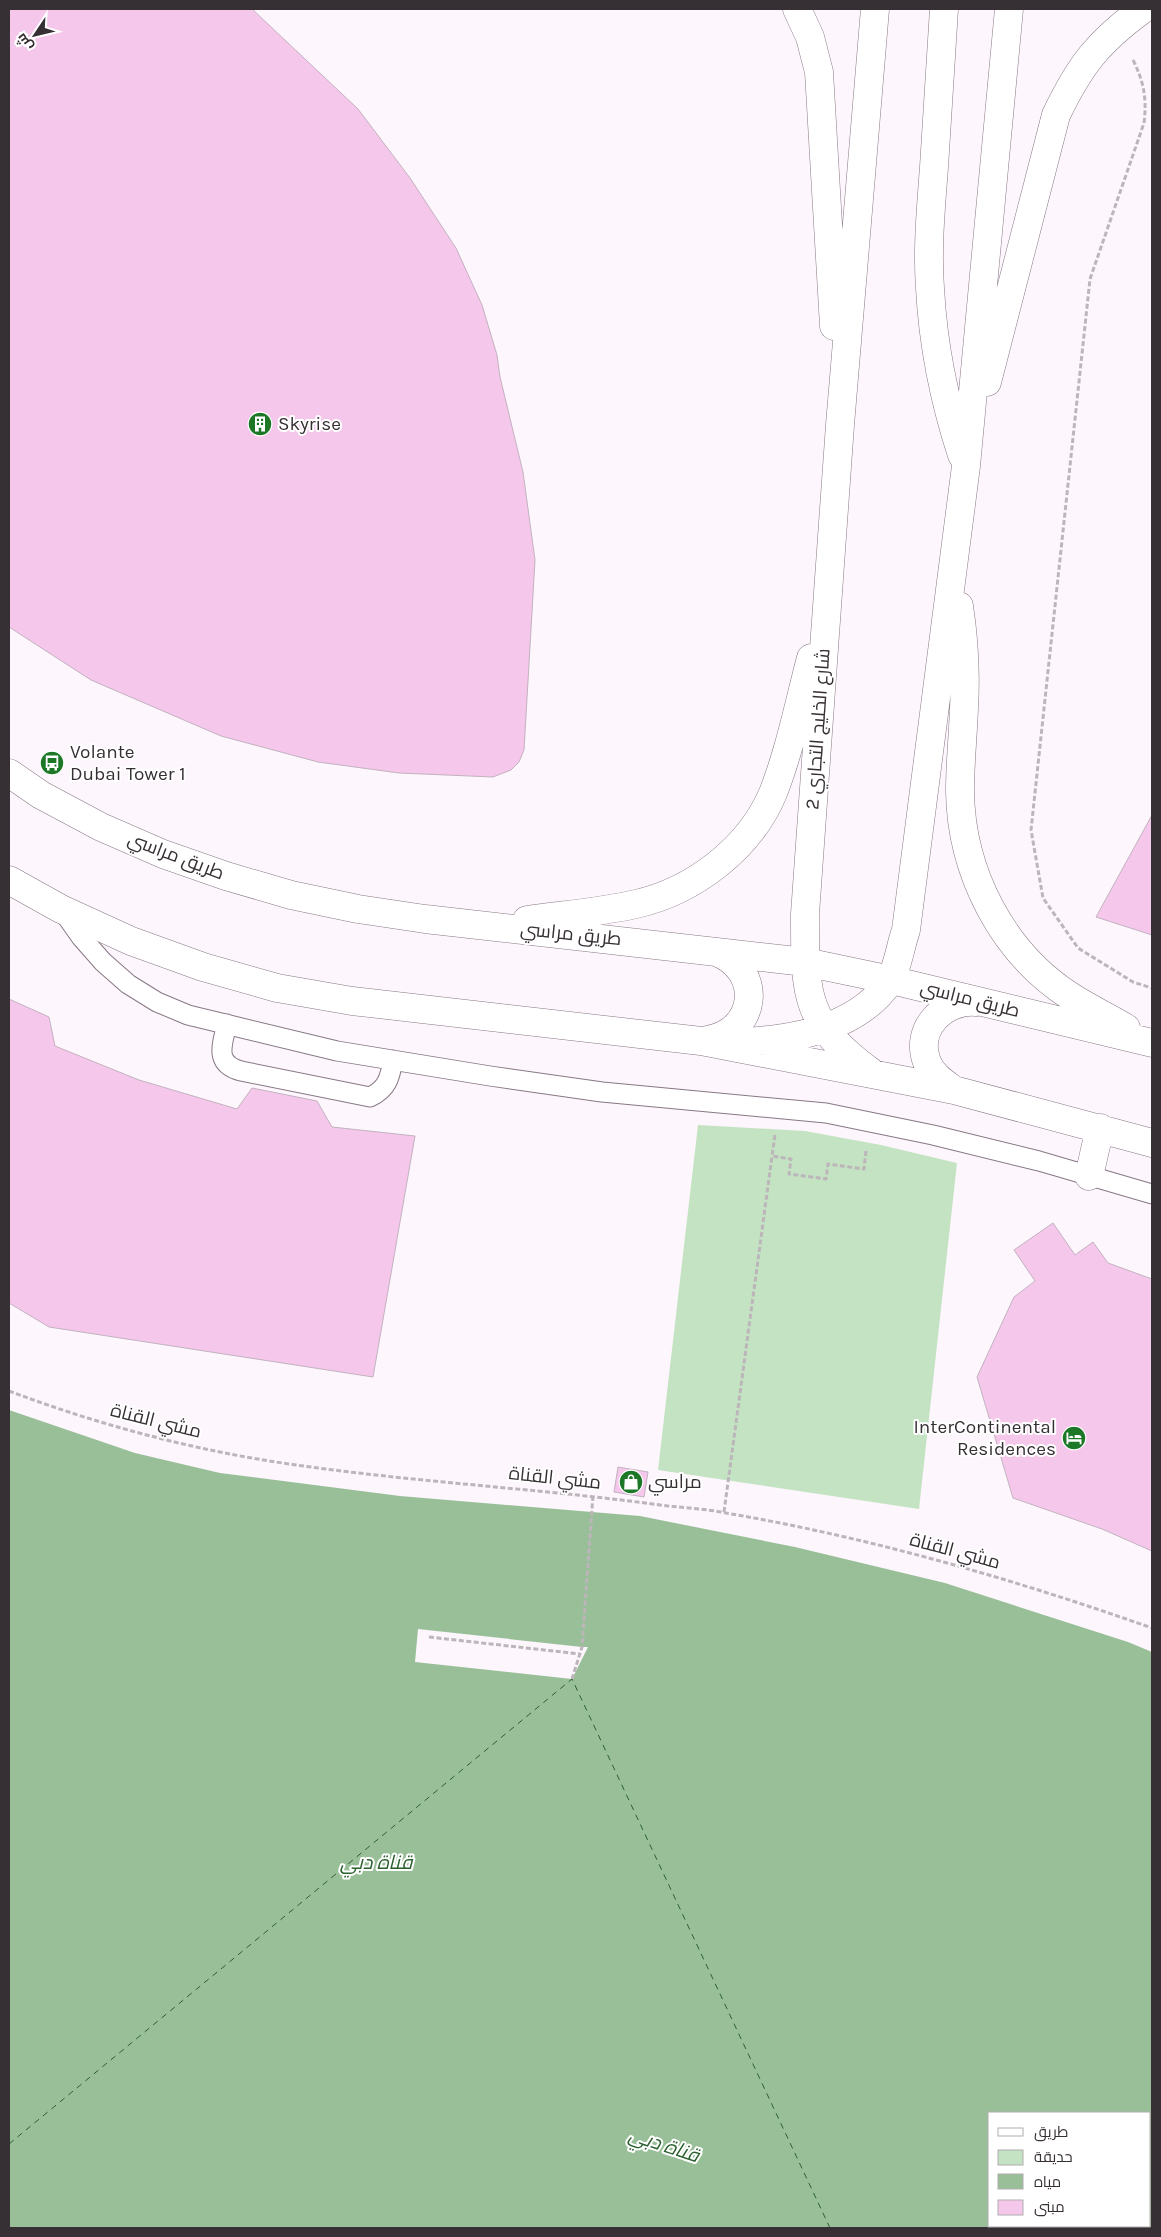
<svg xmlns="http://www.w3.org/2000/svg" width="1161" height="2237" font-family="Karla,Cairo,sans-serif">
  <rect width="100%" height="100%" fill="#fdf6fc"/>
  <path fill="#c4e3c3" d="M 698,1125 L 805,1131 L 881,1145 L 957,1163 L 919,1509 L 658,1470 Z"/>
  <path fill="#99bf99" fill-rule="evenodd" d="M 9,1410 L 135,1453 L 220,1473 L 400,1496 L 640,1516 L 795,1547 L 945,1583 L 1128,1642 L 1152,1652 L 1152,2228 L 9,2228 ZM 990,2113 L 1150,2113 L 1150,2226 L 990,2226 Z"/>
  <path fill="#fdf6fc" d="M 418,1629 L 582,1647 L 588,1647 L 572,1679 L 415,1662 Z"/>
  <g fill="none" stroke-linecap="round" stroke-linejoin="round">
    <path stroke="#2b612e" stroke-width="1" stroke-dasharray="6 5" stroke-linecap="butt" d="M 9,2144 L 572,1679 L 830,2228"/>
  </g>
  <path fill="#f4c7eb" stroke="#c3b2c0" d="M 9,9 L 252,9 L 358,109 L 410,178 L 456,248 L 482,305 L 497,355 L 500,377 L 523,472 L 535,560 L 524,750 L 519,762 L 511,770 L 493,777 L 399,773 L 318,762 L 221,736 L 91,680 L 9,627 Z
    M 1152,815 L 1152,935 L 1096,917 Z
    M 9,999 L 49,1017 L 55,1046 L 139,1080 L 237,1109 L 252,1088 L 317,1101 L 332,1127 L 415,1136 L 373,1377 L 49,1327 L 9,1303 Z
    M 1053,1223 L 1075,1255 L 1093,1242 L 1108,1263 L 1152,1279 L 1152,1551 L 1102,1529 L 1013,1498 L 977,1377 L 1014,1297 L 1035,1281 L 1014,1250 Z
    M 618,1467 L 648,1472 L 644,1497 L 614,1492 Z"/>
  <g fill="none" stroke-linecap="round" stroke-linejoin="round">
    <g stroke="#887885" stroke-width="21">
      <path id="service" d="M 62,910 L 81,937 L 103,962 L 128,984 L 157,1002 L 188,1015 L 337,1051 L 490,1076 L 602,1092 L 826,1113 L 933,1135 L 1039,1161 L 1152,1194
        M 227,1024 C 222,1045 214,1064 241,1071 L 370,1097 C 387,1089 390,1078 393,1060"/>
    </g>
    <g stroke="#887885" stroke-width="29">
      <path id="tertiary" d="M 797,9 L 810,37 L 819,72 L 834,326
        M 944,9 C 941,62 937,114 934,167 C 931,207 927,248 930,288 C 933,345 944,400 962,455
        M 987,382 L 1056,115 C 1080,65 1098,42 1143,9
        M 959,606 C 964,639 966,675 964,708 C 963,736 960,763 960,791 C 961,872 1002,952 1070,996 C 1088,1008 1108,1017 1126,1028
        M 9,773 L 41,795 L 101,827 L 163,854 L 226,876 L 291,895 L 358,909 L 425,919 L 805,962 L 891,980 L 1152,1043
        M 9,880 L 61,909 L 131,941 L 203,967 L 277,988 L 352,1001 L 701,1041 L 954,1090 L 1152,1143
        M 527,920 C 562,915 602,912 636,904 C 694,891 750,848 773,793 C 790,750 799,703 811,658
        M 707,1040 C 758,1032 764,970 716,952
        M 701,1041 C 764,1045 851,1038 890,981 C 897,969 901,944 906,930 L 966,466 L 1009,9
        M 871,1072 C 803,1023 805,992 805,914 L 840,425 L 875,9
        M 954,1090 C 943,1082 932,1075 927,1062 C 914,1029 944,999 976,1002
        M 1089,1176 L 1100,1128"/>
    </g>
    <path stroke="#bcb5ba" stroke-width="3" stroke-dasharray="5 2.5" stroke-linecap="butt" d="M 1133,60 C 1144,82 1147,99 1144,123 L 1090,279 L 1031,830 L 1043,898 L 1078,948 L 1133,982 L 1152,988
      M 775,1135 L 772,1156 L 791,1159 L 789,1174 L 826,1179 L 828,1164 L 864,1169 L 866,1151
      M 9,1391 C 94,1423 185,1448 276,1462 C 406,1482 538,1488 668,1506 C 687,1508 707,1509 726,1513 C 872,1538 1013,1579 1152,1628
      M 724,1512 L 772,1156
      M 429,1637 L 580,1654
      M 572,1679 L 582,1647 L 593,1495"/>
    <use href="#service" stroke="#fff" stroke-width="19"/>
    <use href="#tertiary" stroke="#fff" stroke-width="28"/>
  </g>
  <defs>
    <g id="building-disc" transform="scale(1.25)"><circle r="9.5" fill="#1c7827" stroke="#fff"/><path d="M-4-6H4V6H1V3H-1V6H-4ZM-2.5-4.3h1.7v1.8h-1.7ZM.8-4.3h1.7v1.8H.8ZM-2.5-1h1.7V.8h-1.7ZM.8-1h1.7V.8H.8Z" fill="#fff"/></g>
    <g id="bus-disc" transform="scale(1.25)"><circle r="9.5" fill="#1c7827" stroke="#fff"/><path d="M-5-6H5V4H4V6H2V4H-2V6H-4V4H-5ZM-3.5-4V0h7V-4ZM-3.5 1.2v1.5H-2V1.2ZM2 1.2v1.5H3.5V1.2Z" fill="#fff"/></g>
    <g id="hotel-disc" transform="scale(1.25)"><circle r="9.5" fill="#1c7827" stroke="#fff"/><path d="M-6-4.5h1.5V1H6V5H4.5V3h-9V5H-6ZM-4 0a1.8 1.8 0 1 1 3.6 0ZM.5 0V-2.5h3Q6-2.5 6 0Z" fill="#fff"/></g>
    <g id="shop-disc" transform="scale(1.25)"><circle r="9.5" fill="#1c7827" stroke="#fff"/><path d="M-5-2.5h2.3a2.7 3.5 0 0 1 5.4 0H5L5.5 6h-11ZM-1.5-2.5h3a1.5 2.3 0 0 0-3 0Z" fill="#fff"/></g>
  </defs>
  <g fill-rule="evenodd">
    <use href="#building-disc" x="260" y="424"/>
    <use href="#bus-disc" x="52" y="763"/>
    <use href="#hotel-disc" x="1074" y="1438"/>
    <use href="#shop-disc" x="631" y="1482"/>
  </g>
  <g text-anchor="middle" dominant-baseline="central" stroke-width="4" stroke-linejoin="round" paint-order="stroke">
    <g font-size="19" fill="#362f34" stroke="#fff" text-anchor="start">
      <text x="278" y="424">Skyrise</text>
      <text x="70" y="752">Volante<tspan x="70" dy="22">Dubai Tower 1</tspan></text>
      <text x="1056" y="1427" text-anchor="end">InterContinental<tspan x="1056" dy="22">Residences</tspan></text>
      <text x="648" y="1482">مراسي</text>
    </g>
    <g font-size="19" fill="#362f34" stroke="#fff">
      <text transform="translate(818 729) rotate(-86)">شارع الخليج التجاري 2</text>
      <text transform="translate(176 856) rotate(21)">طريق مراسي</text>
      <text transform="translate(571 934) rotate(6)">طريق مراسي</text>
      <text transform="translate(970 999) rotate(14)">طريق مراسي</text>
      <text transform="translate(156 1421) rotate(14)">مشي القناة</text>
      <text transform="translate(555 1478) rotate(6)">مشي القناة</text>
      <text transform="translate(955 1551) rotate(15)">مشي القناة</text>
    </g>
    <g font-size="20" font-style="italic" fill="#2b612e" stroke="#fff">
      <text x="376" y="1862">قناة دبي</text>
      <text transform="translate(664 2145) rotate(18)">قناة دبي</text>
    </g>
  </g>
  <rect width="1161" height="2237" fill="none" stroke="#362f34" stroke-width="20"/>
  <rect x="988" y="2112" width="162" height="115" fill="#ffffff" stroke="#afacae"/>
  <rect x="998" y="2128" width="25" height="8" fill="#ffffff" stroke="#afacae"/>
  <text x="1034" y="2137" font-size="15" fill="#362f34">طريق</text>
  <rect x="998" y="2150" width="25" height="15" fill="#c4e3c3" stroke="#afacae"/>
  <text x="1034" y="2162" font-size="15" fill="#362f34">حديقة</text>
  <rect x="998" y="2174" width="25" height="15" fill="#99bf99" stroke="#afacae"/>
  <text x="1034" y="2187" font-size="15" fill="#362f34">مياه</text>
  <rect x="998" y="2200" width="25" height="15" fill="#f4c7eb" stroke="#afacae"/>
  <text x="1034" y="2212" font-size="15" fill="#362f34">مبنى</text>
  <g transform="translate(35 35) rotate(235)" stroke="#ffffff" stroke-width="4" paint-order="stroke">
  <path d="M0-4L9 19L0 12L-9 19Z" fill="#362f34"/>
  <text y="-8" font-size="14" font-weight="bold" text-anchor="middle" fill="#362f34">ش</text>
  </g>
</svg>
